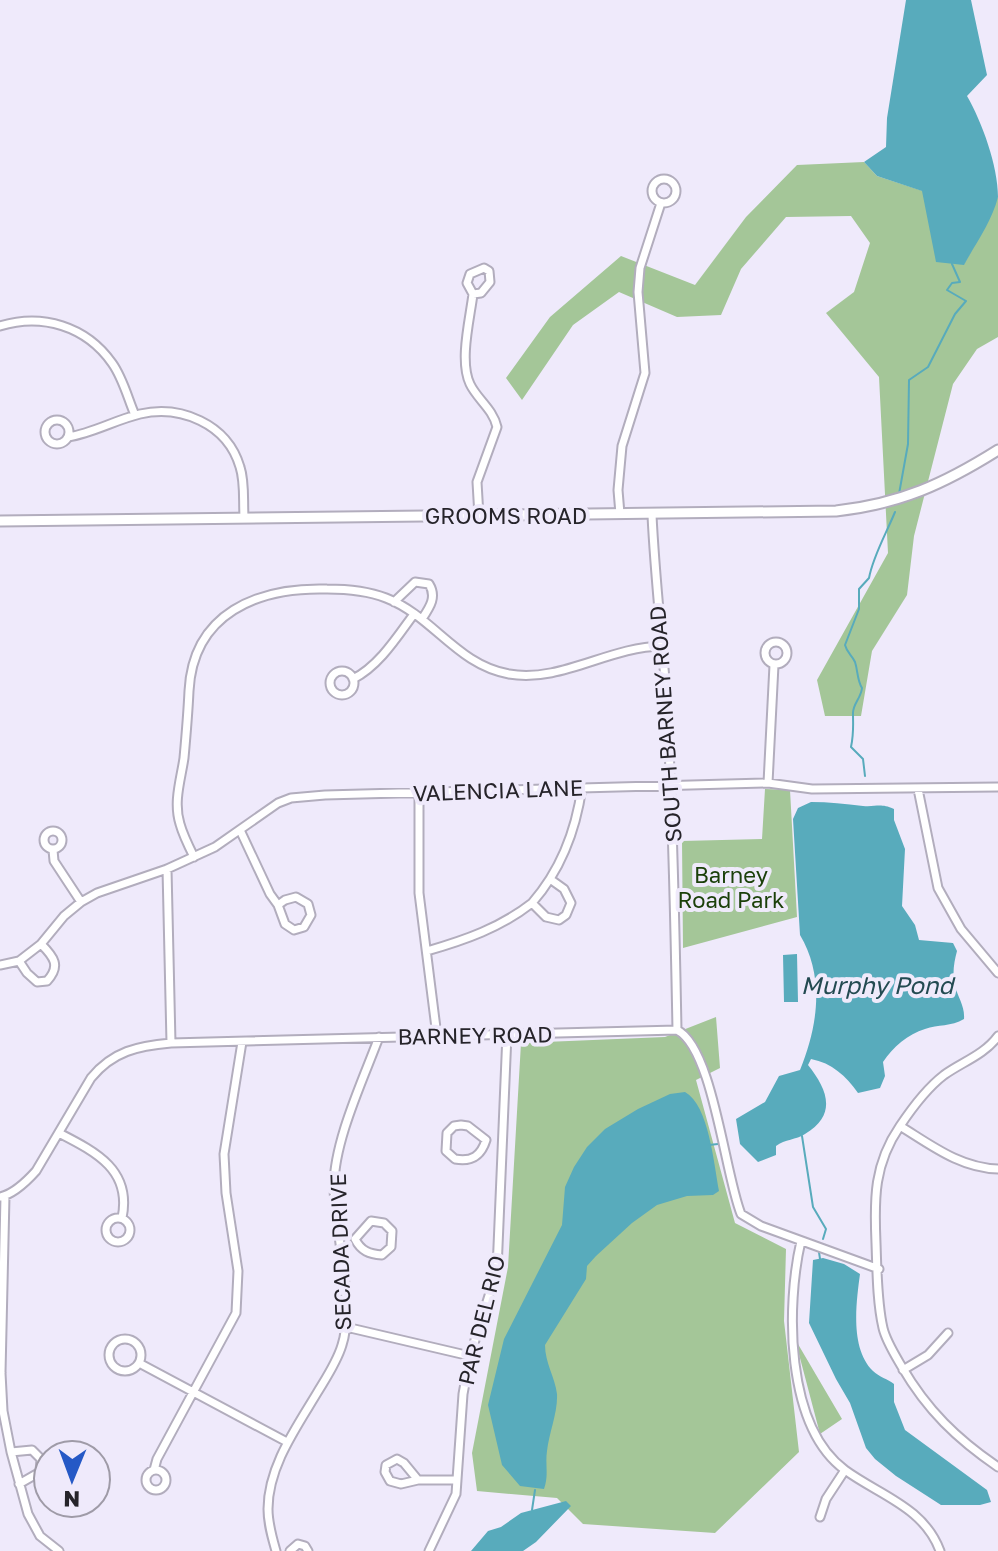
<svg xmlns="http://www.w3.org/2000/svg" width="998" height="1551" font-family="'Golos Text',sans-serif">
  <rect width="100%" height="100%" fill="#efeafb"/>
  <path fill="#a4c698" d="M 864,162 L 877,176 L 923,191 L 964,264 L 989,219 L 998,196 L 998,337 L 977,349 L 953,384 L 914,536 L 907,595 L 872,651 L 861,716 L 825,716 L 817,680 L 888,553 L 879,377 L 826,313 L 854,292 L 870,243 L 851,216 L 786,217 L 741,269 L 721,315 L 677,317 L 619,292 L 573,325 L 522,400 L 506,378 L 550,317 L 621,256 L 695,285 L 746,217 L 797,165 Z
    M 765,789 L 790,790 L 797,917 L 683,948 L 682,841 L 762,839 Z
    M 716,1017 L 720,1068 L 696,1080 L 735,1223 L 786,1249 L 784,1321 L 799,1452 L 715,1533 L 583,1524 L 557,1498 L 477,1491 L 472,1453 L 508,1267 L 521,1043 L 665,1037 Z
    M 795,1339 L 842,1419 L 820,1434 Z"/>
  <path fill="#58abbc" d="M 906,0 L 971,0 L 987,75 L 967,96 C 982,122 998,166 998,197 C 992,221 976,243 964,265 L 936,262 L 922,191 L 877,176 L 864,162 L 886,147 L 887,118 Z
    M 811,802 C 829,802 845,804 863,806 C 877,807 880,803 894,809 L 894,820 L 905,849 L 902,906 L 915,925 L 919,940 L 953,943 L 957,951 C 954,962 952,974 955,986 C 958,998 965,1006 964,1019 C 951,1027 938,1024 925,1029 C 908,1034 893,1047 883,1062 L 885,1076 L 880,1088 L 858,1093 C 846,1076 832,1063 811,1059 L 808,1065 C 827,1089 838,1114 805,1134 C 796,1140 785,1139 776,1146 L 776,1155 L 758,1162 L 740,1144 L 736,1119 L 765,1102 L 779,1076 L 800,1070 C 818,1026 825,977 800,935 L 793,819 L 798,808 Z
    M 797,954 L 798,1002 L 784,1002 L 783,955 Z
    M 685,1092 C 709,1105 714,1165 719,1191 L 713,1195 L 687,1196 L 657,1205 L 632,1223 L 596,1256 L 587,1266 L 586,1279 L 545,1345 C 545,1363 555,1377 557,1394 C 558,1412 549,1433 547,1451 C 545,1465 549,1475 544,1489 L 520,1486 L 502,1465 L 488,1405 L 504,1339 L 562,1225 L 565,1187 L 574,1167 L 587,1147 L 605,1129 L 638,1109 L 670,1094 Z
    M 823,1258 L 844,1264 L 860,1274 C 856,1304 850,1348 873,1371 C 879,1377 888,1379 894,1384 L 894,1402 L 905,1430 L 987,1490 L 991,1502 L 980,1505 L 941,1505 L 896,1476 L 875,1459 L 866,1448 L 850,1403 L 836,1379 L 809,1323 L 813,1260 Z
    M 566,1501 L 571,1506 L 536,1542 L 523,1551 L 471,1551 L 488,1531 L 501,1527 L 521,1513 Z"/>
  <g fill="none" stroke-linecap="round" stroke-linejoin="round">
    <path stroke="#58abbc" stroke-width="2" d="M 899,494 L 908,444 L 909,380 L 928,367 L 955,314 L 966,301 L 947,290 L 952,283 L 960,282 L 952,264
      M 865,776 L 863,759 L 851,747 C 854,733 853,727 853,713 C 853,704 861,698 862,688 C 857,680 858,671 855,662 C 852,655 847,653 845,645 L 859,609 L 859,589 L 869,578 C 873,556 886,534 895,512
      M 802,1136 L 813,1207 L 826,1229 L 823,1239
      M 709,1145 L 718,1144
      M 819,1252 L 820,1259
      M 532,1510 L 535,1490"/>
    <g stroke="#b2adbd" stroke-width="11">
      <path id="minor" d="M652 191a12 12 0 1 1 24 0a12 12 0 1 1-24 0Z
        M 484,268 L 489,271 L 490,282 L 481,293 L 473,294 L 467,283 L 470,274 Z
        M 473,294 C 470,319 459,361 470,384 C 477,399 493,409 497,427 L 477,482 L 479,516
        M 0,326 C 42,313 86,326 112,363 C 123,378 128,399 135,415
        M45 432a12 12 0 1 1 24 0a12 12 0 1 1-24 0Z
        M 68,437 C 93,433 115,420 140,414 C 180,405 227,423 240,467 C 245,482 243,501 244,516
        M 620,514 L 618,490 L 622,446 L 645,373 L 638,292 L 640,268 L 661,203
        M 652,515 C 655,580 663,644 667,708 C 673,815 675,923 677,1030
        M 394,602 L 415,582 L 429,584 C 437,597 430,607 422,619
        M765 653a11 11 0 1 1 22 0a11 11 0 1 1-22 0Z
        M330 683a12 12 0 1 1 24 0a12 12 0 1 1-24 0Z
        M 353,679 C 379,666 397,637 414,614
        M 768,783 L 774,665
        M 918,789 L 938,888 L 961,929 L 998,973
        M 419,792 L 419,893 L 437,1036
        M 240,830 L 270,894 L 278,905
        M44 840a9 9 0 1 1 18 0a9 9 0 1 1-18 0Z
        M 53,850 L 54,861 L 81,902
        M 194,857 C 189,847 183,835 180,824 C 173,802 181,779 184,758 C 186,736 188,713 189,691 C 193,613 258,587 327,589 C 346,589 368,591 386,598 C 433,616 457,665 509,674 C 561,683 608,647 662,646
        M 167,869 L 171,1043
        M 296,897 L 308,904 L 311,915 L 304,927 L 294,930 L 285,924 L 278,905 L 285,900 Z
        M 532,903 C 560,871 576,830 582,787
        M 427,951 C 465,940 500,928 532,903 L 546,917 L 559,920 L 566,915 L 571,903 L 564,889 L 550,879
        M 19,961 L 41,944 L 64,916 L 81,902 L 97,893 L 167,869 L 215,847 L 278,803 L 291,798 L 325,795 L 768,783 L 812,789 L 998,787
        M 0,965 L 19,961 L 27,973 L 37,982 L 47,981 C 61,966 54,957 41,944
        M 998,1036 C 984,1055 962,1062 944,1075 C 927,1088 912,1108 900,1126 C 874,1164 874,1198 876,1243 C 877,1270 877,1302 883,1328 C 886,1341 895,1355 902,1367 C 927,1410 957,1439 998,1467
        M 461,1125 L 468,1126 L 486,1140 C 481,1156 472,1162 455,1159 L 446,1151 L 447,1133 L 454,1126 Z
        M 900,1126 C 931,1145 960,1168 998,1169
        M 59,1133 C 96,1152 132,1170 122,1218
        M 5,1196 L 1,1373 L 3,1411 L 11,1452 L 28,1514 L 40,1536 L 59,1551
        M 0,1197 C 14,1194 27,1181 36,1171 L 91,1078 C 113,1051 138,1046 171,1043 L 677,1030 C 713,1048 725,1175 741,1214 L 761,1226 L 879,1269
        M106 1230a12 12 0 1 1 24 0a12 12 0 1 1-24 0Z
        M 371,1221 L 384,1223 L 392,1231 L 391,1247 L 382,1255 C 369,1254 361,1251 355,1239 Z
        M 801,1241 C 786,1305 785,1426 845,1470 C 879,1495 924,1507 940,1551
        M 346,1327 L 470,1356
        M109 1355a16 16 0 1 1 32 0a16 16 0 1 1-32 0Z
        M 139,1363 L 287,1442
        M 903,1370 L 928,1355 L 948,1333
        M 11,1452 L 32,1450 L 41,1459 L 40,1472 L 19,1484
        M 397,1459 L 404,1463 L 418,1480 L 401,1484 L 390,1481 L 385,1472 L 386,1465 Z
        M146 1480a10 10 0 1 1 20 0a10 10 0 1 1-20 0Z
        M 154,1470 L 157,1459 L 236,1313 L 238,1271 L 226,1193 L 224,1154 L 242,1042
        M 418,1480 L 457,1480
        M 820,1517 L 826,1499 L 845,1470
        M 276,1551 C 272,1537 268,1524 268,1509 C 268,1467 296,1428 317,1393 C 326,1378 337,1362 342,1345 C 355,1306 335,1231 334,1188 C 333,1143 363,1080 379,1037
        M 290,1551 L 298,1544 L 305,1546 L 308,1551
        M 429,1551 L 456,1494 L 463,1394 L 470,1356 L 497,1270 L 507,1034"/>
    </g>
    <g stroke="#b2adbd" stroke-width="13">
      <path id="tertiary" d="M 0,521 L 836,511 C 900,504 944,484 998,450"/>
    </g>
    <use href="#minor" stroke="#fff" stroke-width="7"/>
    <use href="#tertiary" stroke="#fff" stroke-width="9"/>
  </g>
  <g text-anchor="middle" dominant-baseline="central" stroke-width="8" stroke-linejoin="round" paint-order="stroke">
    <g font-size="22" fill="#26242a" stroke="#efeafb">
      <text x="506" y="515">GROOMS ROAD</text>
      <text transform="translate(665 724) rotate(-94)">SOUTH BARNEY ROAD</text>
      <text transform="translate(498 790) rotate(-2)">VALENCIA LANE</text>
      <text transform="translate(475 1035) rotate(-1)">BARNEY ROAD</text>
      <text transform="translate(340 1252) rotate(-92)">SECADA DRIVE</text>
      <text transform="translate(481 1320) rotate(-76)">PAR DEL RIO</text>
    </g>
    <g font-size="22" fill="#1b400a" stroke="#efeafb">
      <text x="731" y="874">Barney<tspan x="731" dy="25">Road Park</tspan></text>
    </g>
    <g font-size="24" font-style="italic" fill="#234a51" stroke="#efeafb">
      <text x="877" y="984">Murphy Pond</text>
    </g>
  </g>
  <g transform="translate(72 1479) rotate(181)"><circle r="38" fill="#efeafb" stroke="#9f9ba7" stroke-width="2"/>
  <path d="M0-6L14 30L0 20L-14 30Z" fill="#2559c6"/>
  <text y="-12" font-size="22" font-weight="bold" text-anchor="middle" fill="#26242a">N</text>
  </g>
</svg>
